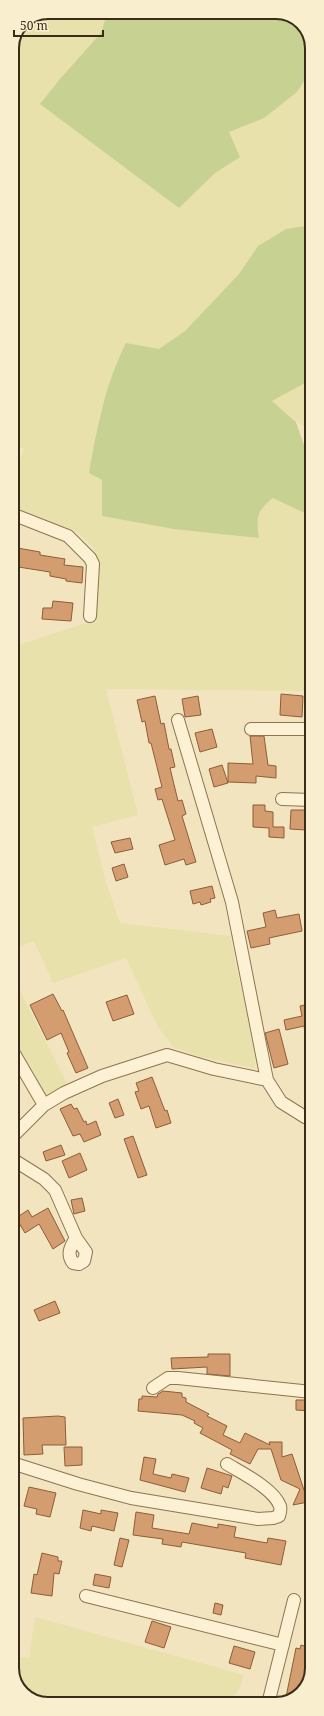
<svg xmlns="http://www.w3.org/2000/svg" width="324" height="1716" font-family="'Noto Serif',serif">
  <rect width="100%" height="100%" fill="#f2e4be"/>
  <path fill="#e8e1ab" d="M 48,12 L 281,12 L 301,22 L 312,43 L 312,225 L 286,229 L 258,246 L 239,274 L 185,331 L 159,350 L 126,343 L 116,363 L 100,412 L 89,473 L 102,480 L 103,516 L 259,538 L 256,521 L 262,507 L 273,498 L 311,516 L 312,515 L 312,691 L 106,689 L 138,815 L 92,827 L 105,879 L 120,923 L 230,936 L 255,1055 L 255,1068 L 201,1057 L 174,1048 L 158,1027 L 126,958 L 53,983 L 34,941 L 12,950 L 12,647 L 86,623 L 93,619 L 98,560 L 94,548 L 77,532 L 12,506 L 12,482 L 24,449 L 12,444 L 12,47 L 23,22 Z
    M 306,382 L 312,387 L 312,433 L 271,401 Z
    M 12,975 L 67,1083 L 44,1099 L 12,1040 Z
    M 35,1617 L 244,1675 L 240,1688 L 228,1704 L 43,1704 L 23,1694 L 12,1673 L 12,1656 L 29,1658 Z"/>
  <path fill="#c7d191" d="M 116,12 L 281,12 L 301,22 L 312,43 L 312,68 L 297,92 L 264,118 L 229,132 L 240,157 L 215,173 L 179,208 L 40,104 L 60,79 L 101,33 L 106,17 Z
    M 312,225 L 312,379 L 272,401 L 296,422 L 312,468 L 311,516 L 273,498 C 256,511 256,518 259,538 L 174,529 L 102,516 L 102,480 L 89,473 C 97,428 105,384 126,343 L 159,349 L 185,331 L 239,274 L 258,246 L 286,229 Z"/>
  <path fill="#d49d70" stroke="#8d5d38" d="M 12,547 L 40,552 L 40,555 L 65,559 L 64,565 L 83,567 L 82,583 L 66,581 L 66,579 L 50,576 L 50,572 L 12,566 Z
    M 53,601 L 73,603 L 71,621 L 42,619 L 43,608 L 52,608 Z
    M 281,694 L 303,696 L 302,717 L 280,715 Z
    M 155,696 L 161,724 L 164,723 L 169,749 L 171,749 L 175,767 L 170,768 L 178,801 L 182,800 L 186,814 L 182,816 L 196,862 L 186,865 L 184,859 L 165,865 L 159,845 L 175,840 L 162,799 L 158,800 L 155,789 L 162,787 L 151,743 L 149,743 L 145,721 L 142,722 L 137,700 Z
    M 198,696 L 201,715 L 185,717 L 182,699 Z
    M 212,729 L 217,747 L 200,752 L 195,733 Z
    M 250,736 L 264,736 L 268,765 L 276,766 L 276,778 L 256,776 L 256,783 L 228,782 L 228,763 L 253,764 Z
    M 222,765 L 228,783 L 214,787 L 209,769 Z
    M 253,805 L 265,805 L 265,811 L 273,812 L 273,827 L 284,827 L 284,838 L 269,837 L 269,828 L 253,827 Z
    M 291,810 L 307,810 L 306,830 L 290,829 Z
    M 130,838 L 133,849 L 115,853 L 111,842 Z
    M 124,864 L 128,877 L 116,881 L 112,868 Z
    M 212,886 L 215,898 L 210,899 L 211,902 L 201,905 L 200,902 L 193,904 L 190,891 Z
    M 275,910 L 277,918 L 299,914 L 302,931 L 269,938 L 270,944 L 251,948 L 247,931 L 266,927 L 263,913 Z
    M 53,994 L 62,1011 L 63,1010 L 88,1068 L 76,1073 L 67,1053 L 69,1052 L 61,1033 L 47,1040 L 30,1005 Z
    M 127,995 L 134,1014 L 113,1021 L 106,1002 Z
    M 309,1004 L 312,1018 L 312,1044 L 307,1044 L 304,1026 L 286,1030 L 284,1020 L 302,1016 L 300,1006 Z
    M 279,1029 L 288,1064 L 274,1068 L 265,1033 Z
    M 152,1077 L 165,1111 L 167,1110 L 171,1123 L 156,1128 L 149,1106 L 141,1109 L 135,1092 L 139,1091 L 136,1083 Z
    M 118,1099 L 124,1115 L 115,1118 L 109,1103 Z
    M 71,1104 L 74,1109 L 77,1108 L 84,1122 L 86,1121 L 87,1125 L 96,1121 L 101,1135 L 84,1142 L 80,1134 L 73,1136 L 60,1109 Z
    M 133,1136 L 147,1175 L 138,1178 L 124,1139 Z
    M 61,1145 L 65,1155 L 46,1161 L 43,1152 Z
    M 80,1153 L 87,1170 L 69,1178 L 62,1161 Z
    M 82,1198 L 85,1211 L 74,1214 L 71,1200 Z
    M 48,1208 L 65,1241 L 53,1249 L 39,1224 L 25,1233 L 16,1218 L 28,1210 L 32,1217 Z
    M 55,1301 L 60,1313 L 39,1321 L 34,1310 Z
    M 208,1354 L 230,1354 L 230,1376 L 207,1374 L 207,1367 L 172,1369 L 171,1358 L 208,1357 Z
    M 163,1391 L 182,1393 L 182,1397 L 186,1398 L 186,1402 L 209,1414 L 207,1416 L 227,1426 L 223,1435 L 240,1443 L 245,1433 L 270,1445 L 269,1442 L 282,1442 L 282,1457 L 292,1454 L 308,1502 L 293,1505 L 300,1489 L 281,1480 L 271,1449 L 258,1449 L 250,1464 L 230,1454 L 232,1450 L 200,1433 L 203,1428 L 194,1423 L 195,1421 L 182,1415 L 138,1411 L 139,1399 L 142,1399 L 142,1396 L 157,1397 L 158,1394 Z
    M 296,1400 L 312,1400 L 312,1411 L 296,1410 Z
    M 58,1416 L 65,1417 L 66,1445 L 42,1445 L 43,1454 L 24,1455 L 23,1418 Z
    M 64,1447 L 82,1447 L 82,1465 L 65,1466 Z
    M 144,1457 L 156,1459 L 153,1474 L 171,1478 L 172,1474 L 189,1478 L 185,1492 L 140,1480 Z
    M 207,1468 L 232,1476 L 228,1488 L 223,1486 L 221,1494 L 201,1488 Z
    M 29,1487 L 56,1493 L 50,1517 L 36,1514 L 37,1509 L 24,1506 Z
    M 83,1510 L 101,1514 L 101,1510 L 118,1513 L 114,1531 L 92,1526 L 91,1531 L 80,1528 Z
    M 136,1512 L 154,1515 L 152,1528 L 189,1534 L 192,1523 L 218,1528 L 218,1524 L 236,1527 L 234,1537 L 267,1543 L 268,1538 L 286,1541 L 281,1565 L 245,1558 L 246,1553 L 182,1542 L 181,1547 L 162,1544 L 163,1539 L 133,1535 Z
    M 120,1538 L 129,1540 L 122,1567 L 114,1565 Z
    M 42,1553 L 58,1557 L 58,1561 L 62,1561 L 59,1574 L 54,1573 L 52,1596 L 31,1593 L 34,1574 L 37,1575 Z
    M 95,1574 L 111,1577 L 109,1588 L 93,1585 Z
    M 215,1603 L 223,1605 L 221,1615 L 213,1613 Z
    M 152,1621 L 171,1627 L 164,1648 L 145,1642 Z
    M 301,1645 L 312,1648 L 312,1663 L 308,1679 L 303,1692 L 285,1702 L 296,1648 L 300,1649 Z
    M 234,1646 L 255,1652 L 250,1669 L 229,1663 Z"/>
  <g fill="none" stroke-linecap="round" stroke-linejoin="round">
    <g stroke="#8c7455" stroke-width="14">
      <path id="minor" d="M 12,514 L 68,536 L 90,558 L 93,564 L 90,616
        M 178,720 L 232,902 L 267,1080
        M 251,729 L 312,729
        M 282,799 L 312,800
        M 12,1050 L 44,1105
        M 12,1137 L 44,1105 L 64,1093 L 102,1076 L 167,1055 L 214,1069 L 267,1080 L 281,1102 L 305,1117 L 312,1120
        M 12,1159 L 44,1179 L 55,1190 L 76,1238
        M 76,1238 L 86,1252 L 84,1261 L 79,1264 L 73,1263 C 66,1254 71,1246 76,1238 Z
        M 153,1388 L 168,1378 L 178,1378 L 312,1392
        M 12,1463 L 78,1484 L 131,1498 L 258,1519 L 273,1518 L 279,1516 C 280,1513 281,1509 280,1506 C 274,1489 242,1473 227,1464
        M 86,1596 L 283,1645
        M 268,1704 L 294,1600"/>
    </g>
    <use href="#minor" stroke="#fcf1d2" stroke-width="12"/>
  </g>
  <path d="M0 0H324V1716H0ZM48 19H276A29 29 0 0 1 305 48V1668A29 29 0 0 1 276 1697H48A29 29 0 0 1 19 1668V48A29 29 0 0 1 48 19Z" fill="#f9eece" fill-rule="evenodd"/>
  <path fill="none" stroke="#3a2b1b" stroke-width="2" d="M48 19H276A29 29 0 0 1 305 48V1668A29 29 0 0 1 276 1697H48A29 29 0 0 1 19 1668V48A29 29 0 0 1 48 19Z"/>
  <path d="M14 30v6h89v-6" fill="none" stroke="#3a2b1b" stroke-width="2"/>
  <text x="20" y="30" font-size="12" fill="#3a2b1b" stroke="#f9eece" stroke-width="3" paint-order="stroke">50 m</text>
</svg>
